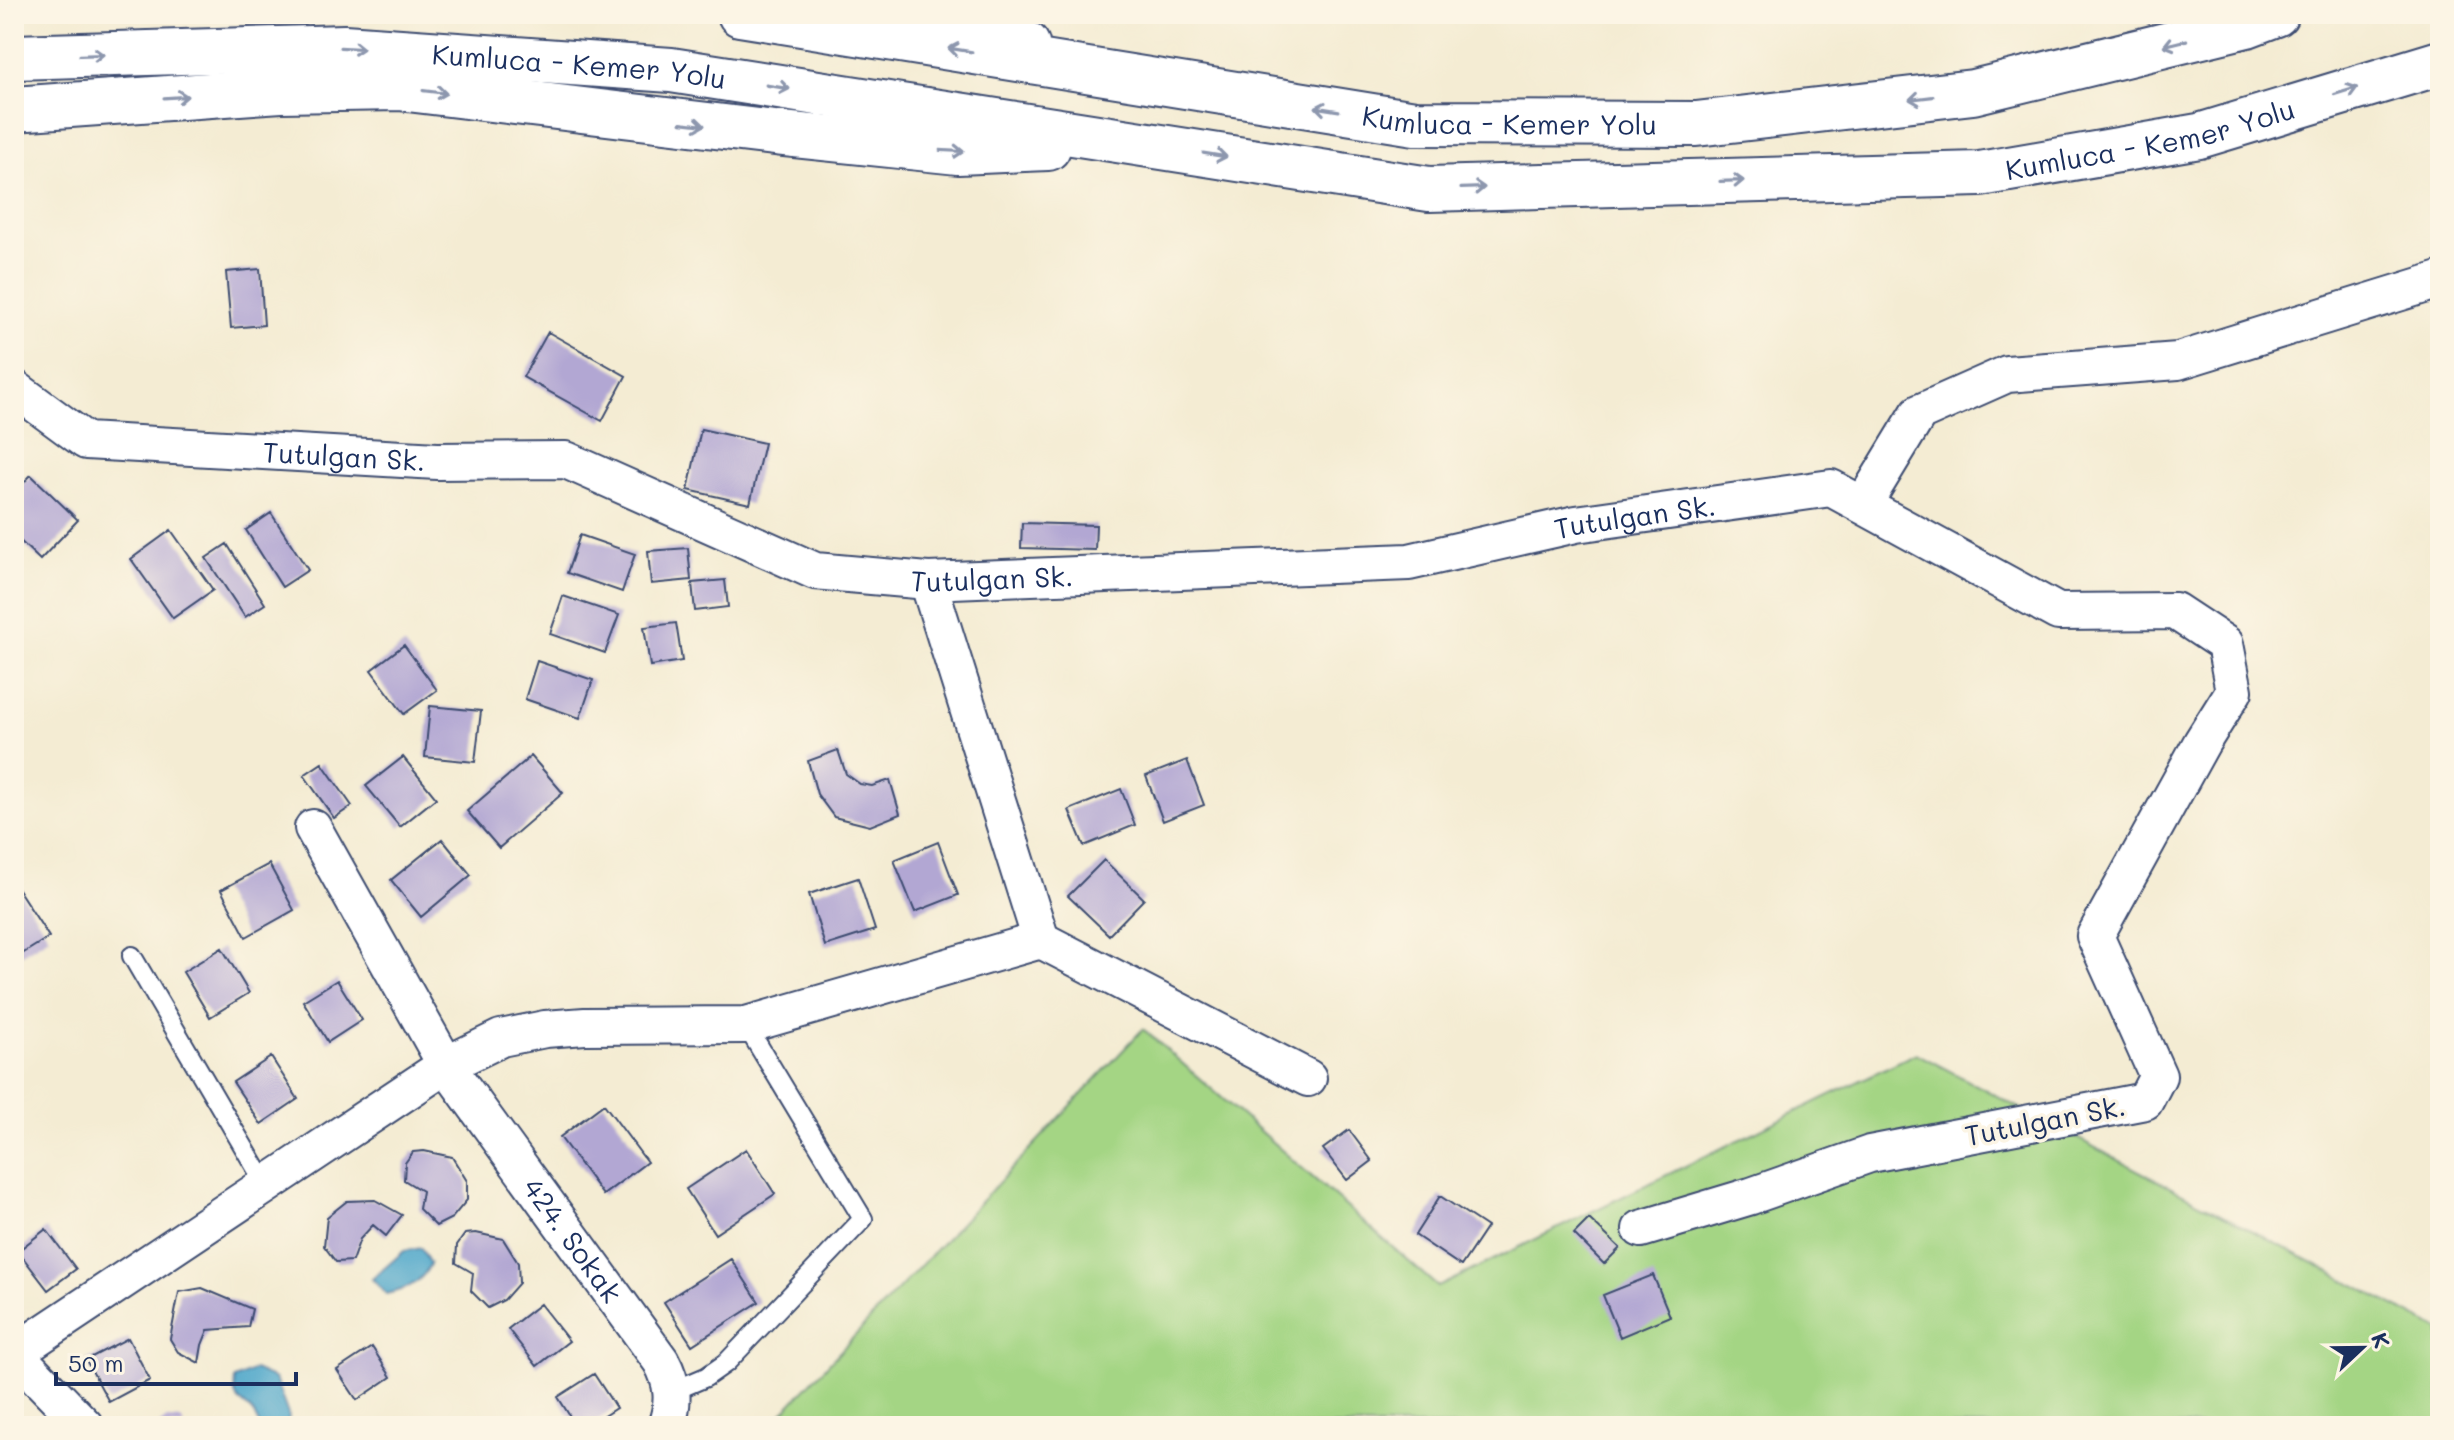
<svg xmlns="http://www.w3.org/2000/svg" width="2454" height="1440" font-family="Mali,sans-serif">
  <rect width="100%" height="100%" fill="#fcf5e5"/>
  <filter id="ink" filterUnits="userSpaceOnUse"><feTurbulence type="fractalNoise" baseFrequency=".0125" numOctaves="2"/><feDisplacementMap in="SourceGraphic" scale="16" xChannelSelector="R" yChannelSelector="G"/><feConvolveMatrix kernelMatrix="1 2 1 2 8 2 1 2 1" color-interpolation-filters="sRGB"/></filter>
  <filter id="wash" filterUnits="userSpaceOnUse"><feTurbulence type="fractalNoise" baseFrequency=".006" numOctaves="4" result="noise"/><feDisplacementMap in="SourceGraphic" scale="32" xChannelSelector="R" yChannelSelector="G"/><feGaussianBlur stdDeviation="1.8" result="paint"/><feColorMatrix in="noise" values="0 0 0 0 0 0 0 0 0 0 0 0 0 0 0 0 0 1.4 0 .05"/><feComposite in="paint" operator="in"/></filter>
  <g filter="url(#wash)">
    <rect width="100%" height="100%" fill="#f4ecd3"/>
    <path fill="#a4d584" stroke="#608271" stroke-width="2" d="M 1143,1029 L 1438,1287 L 1916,1053 L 2440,1330 L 2440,1426 L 770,1426 Z"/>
    <path fill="#4ca6ca" stroke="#346a94" stroke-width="2" d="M 421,1248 L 430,1264 C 422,1283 405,1290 386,1294 L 372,1279 L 404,1251 Z
      M 254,1370 L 275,1379 L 289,1417 L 287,1426 L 260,1426 C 257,1422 256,1417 253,1413 C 241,1398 232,1404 235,1379 Z"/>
    <g id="blocks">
      <path fill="#b2a7d3" d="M 260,269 L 264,325 L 231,328 L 226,272 Z
        M 548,332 L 626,376 L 602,421 L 523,377 Z
        M 701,429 L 764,443 L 750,504 L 688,490 Z
        M 31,475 L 78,520 L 40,560 L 14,535 L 14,493 Z
        M 271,513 L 308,570 L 282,587 L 246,530 Z
        M 1022,523 L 1096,525 L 1095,550 L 1021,548 Z
        M 171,530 L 213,590 L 173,618 L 131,559 Z
        M 580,535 L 635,554 L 622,592 L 567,573 Z
        M 227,544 L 265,604 L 245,617 L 206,558 Z
        M 688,548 L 691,580 L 651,584 L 648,551 Z
        M 725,580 L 728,607 L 695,611 L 692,583 Z
        M 563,596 L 619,615 L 605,653 L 550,634 Z
        M 676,623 L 682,661 L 650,666 L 644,627 Z
        M 404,645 L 437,690 L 404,714 L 371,670 Z
        M 537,661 L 593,680 L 580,718 L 525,699 Z
        M 430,706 L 481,711 L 475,762 L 425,757 Z
        M 838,750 L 846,774 L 860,784 L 872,786 L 890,780 L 900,814 L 870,826 L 834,817 L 817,794 L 808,761 Z
        M 531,756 L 563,793 L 499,848 L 467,811 Z
        M 403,757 L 436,798 L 400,827 L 366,786 Z
        M 1187,760 L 1204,805 L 1163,821 L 1146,776 Z
        M 322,763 L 352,806 L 334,818 L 304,775 Z
        M 1121,789 L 1135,825 L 1084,846 L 1069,810 Z
        M 442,839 L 471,875 L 421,917 L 391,880 Z
        M 938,842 L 958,895 L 915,912 L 894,860 Z
        M 1104,860 L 1144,899 L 1109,935 L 1068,896 Z
        M 269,864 L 294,910 L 246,937 L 221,890 Z
        M 858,878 L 875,930 L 825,946 L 809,894 Z
        M 14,883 L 49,937 L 14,959 Z
        M 222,948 L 249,993 L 210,1017 L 183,972 Z
        M 337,980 L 362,1020 L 328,1042 L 303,1001 Z
        M 271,1057 L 298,1099 L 261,1124 L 233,1082 Z
        M 604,1104 L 647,1162 L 603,1195 L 560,1137 Z
        M 1349,1130 L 1372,1161 L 1347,1180 L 1323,1149 Z
        M 746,1149 L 775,1194 L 715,1234 L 686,1189 Z
        M 424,1151 L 452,1157 L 467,1181 L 467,1200 L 452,1218 L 436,1226 L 419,1209 L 422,1191 L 404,1180 L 405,1163 L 413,1152 Z
        M 1440,1196 L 1487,1227 L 1461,1266 L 1415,1235 Z
        M 375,1200 L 402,1215 L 386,1236 L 373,1225 L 360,1239 L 352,1261 L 336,1262 L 324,1246 L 327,1217 L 347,1201 Z
        M 1589,1219 L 1620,1248 L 1604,1264 L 1574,1234 Z
        M 46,1229 L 76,1269 L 48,1290 L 18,1251 Z
        M 476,1233 L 503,1239 L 518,1263 L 519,1283 L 504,1300 L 488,1308 L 471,1291 L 473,1273 L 456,1263 L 457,1245 L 465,1234 Z
        M 731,1259 L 759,1302 L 692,1345 L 664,1302 Z
        M 1653,1275 L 1670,1316 L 1620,1337 L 1603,1295 Z
        M 202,1288 L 252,1309 L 248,1327 L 208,1330 L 202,1345 L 199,1363 L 178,1352 L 170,1339 L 179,1292 Z
        M 540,1304 L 569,1341 L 537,1366 L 508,1329 Z
        M 128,1338 L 150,1380 L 109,1402 L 86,1360 Z
        M 372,1347 L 391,1377 L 357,1400 L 337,1370 Z
        M 594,1374 L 616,1408 L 588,1426 L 576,1426 L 558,1397 Z
        M 167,1419 L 181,1420 L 185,1426 L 157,1426 Z"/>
    </g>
  </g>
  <g filter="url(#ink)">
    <use href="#blocks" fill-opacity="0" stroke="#3c4b70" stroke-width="2"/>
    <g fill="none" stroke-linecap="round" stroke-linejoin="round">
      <g stroke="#3c4b70" stroke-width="22">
        <path id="service" d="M 132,956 L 266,1185
          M 673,1391 L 706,1377 L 726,1363 L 863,1219 L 746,1025"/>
      </g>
      <g stroke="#3c4b70" stroke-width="40">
        <g id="minor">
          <path id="s1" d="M 14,388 L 86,441 L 437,461 L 566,460 L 815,571 L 928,581 L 1409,562 L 1576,524 L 1831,488 L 2058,612 L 2175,611 L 2225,644 L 2234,691 L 2202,742 L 2095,936 L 2158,1076 L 2145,1101 L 1870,1154 L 1751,1196 L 1641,1229"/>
          <path d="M 1863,505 L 1919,413 L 2007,374 L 2178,361 L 2440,280"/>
          <path d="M 928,581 L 1041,940"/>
          <path id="s2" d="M 313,828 L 446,1065 L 661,1361 C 673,1383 675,1402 666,1426"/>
          <path d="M 14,1353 L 446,1065 L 501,1038 L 545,1029 L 585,1026 L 746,1025 L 1041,940 L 1308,1078"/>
          <path d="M 14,1353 L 85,1426"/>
        </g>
      </g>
      <g stroke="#3c4b70" stroke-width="48">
        <g id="trunk">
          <path id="s3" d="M 740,14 L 1415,123 L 1696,124 L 1973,92 L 2247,25 L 2276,14"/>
          <path d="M 957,14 L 1027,44"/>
          <path id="s4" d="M 14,57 L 344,47 L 671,70 L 1429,189 L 1980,174 L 2199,136 L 2440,63"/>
          <path d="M 14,109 L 281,90 L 399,88 L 783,134 L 958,152 L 1048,148"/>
        </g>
      </g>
      <use href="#service" stroke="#fff" stroke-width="18"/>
      <use href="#minor" stroke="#fff" stroke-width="36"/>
      <use href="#trunk" stroke="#fff" stroke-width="44"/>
    </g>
    <defs><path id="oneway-shaft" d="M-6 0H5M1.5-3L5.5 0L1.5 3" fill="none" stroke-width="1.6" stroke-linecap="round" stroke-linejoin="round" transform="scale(2)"/></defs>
    <g stroke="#8d97ae">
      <use href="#oneway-shaft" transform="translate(2175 43) rotate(166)"/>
      <use href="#oneway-shaft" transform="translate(352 48) rotate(3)"/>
      <use href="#oneway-shaft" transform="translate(960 50) rotate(-171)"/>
      <use href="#oneway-shaft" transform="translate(92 55) rotate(-2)"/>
      <use href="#oneway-shaft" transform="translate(778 87) rotate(9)"/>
      <use href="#oneway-shaft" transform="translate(2346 91) rotate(-17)"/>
      <use href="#oneway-shaft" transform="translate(435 92) rotate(7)"/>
      <use href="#oneway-shaft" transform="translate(176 97) rotate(-4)"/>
      <use href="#oneway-shaft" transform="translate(1921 98) rotate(173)"/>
      <use href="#oneway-shaft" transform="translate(1327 109) rotate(-171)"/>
      <use href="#oneway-shaft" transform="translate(693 124) rotate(7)"/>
      <use href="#oneway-shaft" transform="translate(952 151) rotate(3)"/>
      <use href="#oneway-shaft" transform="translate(1215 155) rotate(9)"/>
      <use href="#oneway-shaft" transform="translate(1732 181) rotate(-2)"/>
      <use href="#oneway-shaft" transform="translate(1473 188) rotate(-2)"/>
    </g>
  </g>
  <g text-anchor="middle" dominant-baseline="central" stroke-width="7" stroke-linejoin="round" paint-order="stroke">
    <g font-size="28" fill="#1b2f5e" stroke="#fcf5e5">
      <text stroke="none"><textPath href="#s4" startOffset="566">Kumluca - Kemer Yolu</textPath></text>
      <text stroke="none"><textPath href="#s3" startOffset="778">Kumluca - Kemer Yolu</textPath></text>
      <text stroke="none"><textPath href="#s4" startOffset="2150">Kumluca - Kemer Yolu</textPath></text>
      <text stroke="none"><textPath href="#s1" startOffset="348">Tutulgan Sk.</textPath></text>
      <text stroke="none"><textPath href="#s1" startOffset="1668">Tutulgan Sk.</textPath></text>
      <text stroke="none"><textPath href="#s1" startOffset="1020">Tutulgan Sk.</textPath></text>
      <text transform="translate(2045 1120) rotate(-11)">Tutulgan Sk.</text>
      <text stroke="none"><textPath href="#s2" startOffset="488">424. Sokak</textPath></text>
    </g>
  </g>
  <rect width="2454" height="1440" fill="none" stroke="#fcf5e5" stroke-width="48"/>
  <g transform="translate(2362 1348) rotate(68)" stroke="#fcf5e5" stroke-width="6" paint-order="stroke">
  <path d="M0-6L14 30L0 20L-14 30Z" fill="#1b2f5e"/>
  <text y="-12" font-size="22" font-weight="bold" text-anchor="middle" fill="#1b2f5e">K</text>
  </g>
  <path d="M56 1372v12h240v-12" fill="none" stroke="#1b2f5e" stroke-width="4"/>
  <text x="68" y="1372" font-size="24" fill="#1b2f5e" stroke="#fcf5e5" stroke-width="6" paint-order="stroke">50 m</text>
</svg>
